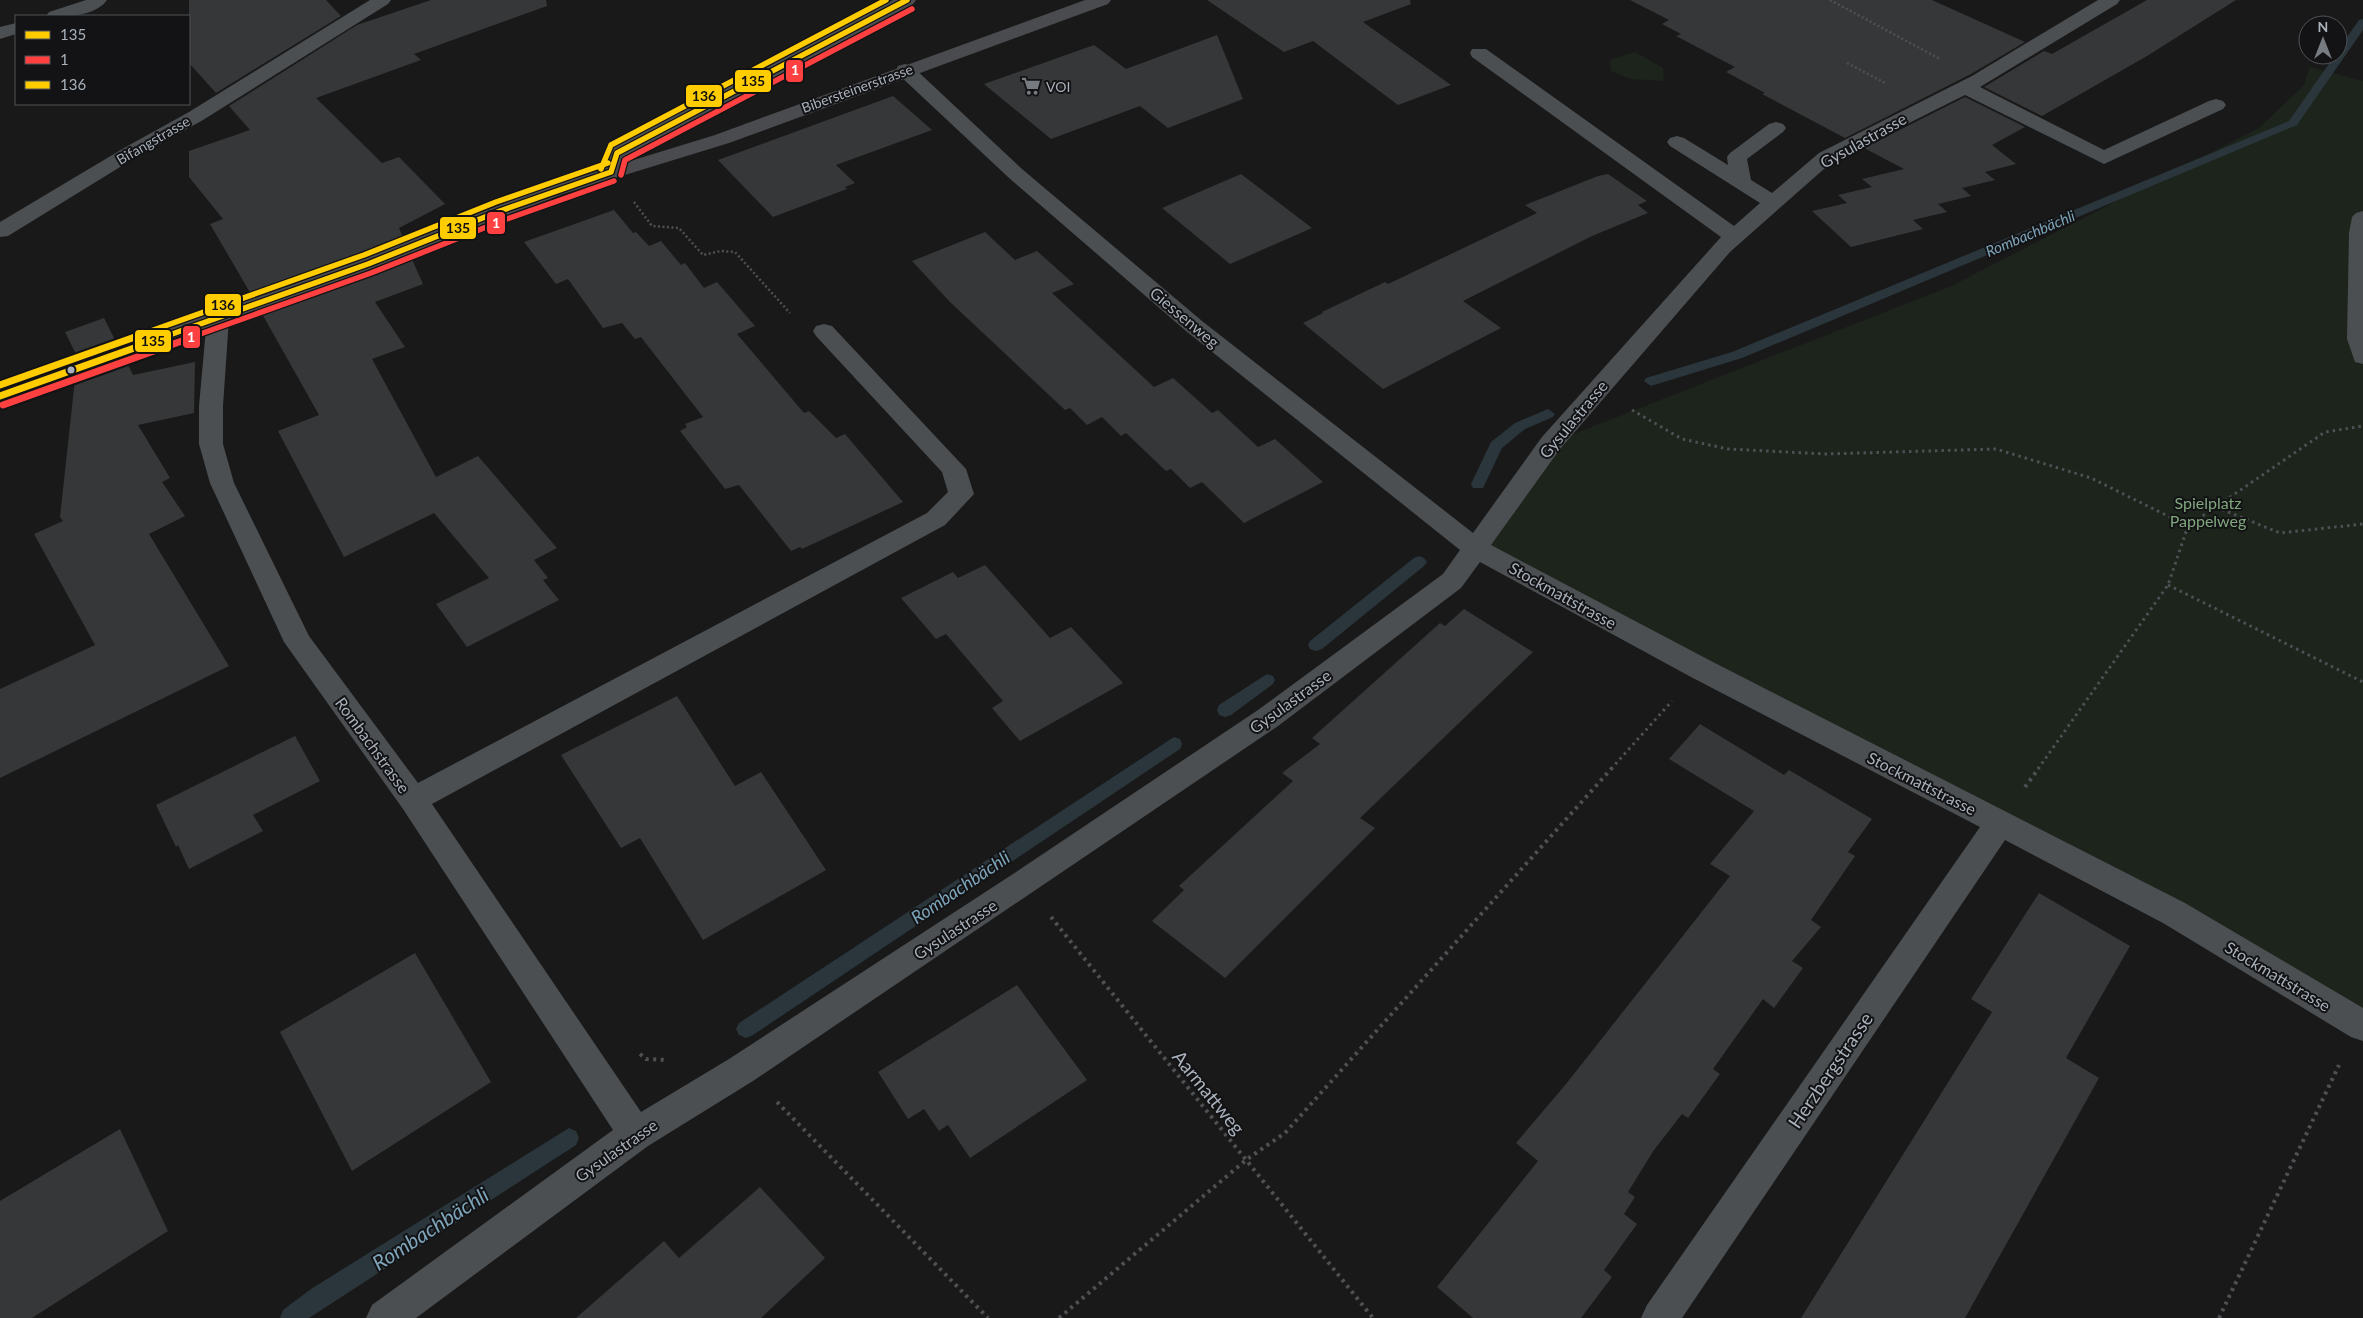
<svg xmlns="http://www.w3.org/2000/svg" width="2363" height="1318" font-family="Lato,sans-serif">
  <rect width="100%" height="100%" fill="#191919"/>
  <path fill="#1c241c" d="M 1635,52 L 1663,68 L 1664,81 L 1631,79 L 1611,71 L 1610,60 Z
    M 2310,67 L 2363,81 L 2363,1026 L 1476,549 L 1551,443 L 1951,286 L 2259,128 L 2304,85 Z"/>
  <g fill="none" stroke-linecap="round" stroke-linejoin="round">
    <path fill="#2a363c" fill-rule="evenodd" d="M 2363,19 L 2363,30 L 2297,125 L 1742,358 L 1651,386 L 1644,381 L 1646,378 L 1732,352 L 2289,121 L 2335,55 L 2338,55 L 2338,50 L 2359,20 Z
      M 1548,409 L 1555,414 L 1553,417 L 1525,429 L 1502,448 L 1483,488 L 1473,488 L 1471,484 L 1491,442 L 1515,423 Z
      M 1419,556 L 1424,558 L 1427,562 L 1424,566 L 1322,649 L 1316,651 L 1310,649 L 1308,645 L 1310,641 L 1414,558 Z
      M 1267,674 L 1273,676 L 1275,680 L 1273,684 L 1231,715 L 1225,717 L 1219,715 L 1217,710 L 1219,705 Z
      M 1174,737 L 1180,739 L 1182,744 L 1180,749 L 753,1035 L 746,1038 L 739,1035 L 736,1029 L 739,1023 Z
      M 569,1128 L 576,1131 L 579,1138 L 576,1145 L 309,1318 L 280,1318 L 283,1310 L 311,1289 Z"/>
  </g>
  <path fill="#363738" d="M 189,0 L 326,0 L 341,16 L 216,93 L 189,63 Z
    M 431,0 L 546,0 L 547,6 L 414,54 L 421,60 L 316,98 L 382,163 L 399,157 L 445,204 L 399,228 L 404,240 L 252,296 L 210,224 L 223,219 L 189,177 L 189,151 L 250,130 L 229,106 L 357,25 Z
    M 1207,0 L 1410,0 L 1411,4 L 1363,22 L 1451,85 L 1398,105 L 1313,41 L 1284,52 Z
    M 1630,0 L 1932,0 L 2025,42 L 1971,74 L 1845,138 L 1762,94 L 1765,93 L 1726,72 L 1735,67 L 1676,36 L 1681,34 L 1662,24 L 1669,20 Z
    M 2147,0 L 2236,0 L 2147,56 L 2042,116 L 1984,87 L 2044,51 L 2052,54 Z
    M 1217,35 L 1243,99 L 1168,128 L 1140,106 L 1051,139 L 984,84 L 1094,45 L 1126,69 Z
    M 893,96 L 932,130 L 836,165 L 855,183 L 845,187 L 847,189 L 773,217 L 718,160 Z
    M 1965,97 L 2025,127 L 1992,145 L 2016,164 L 1985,172 L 1995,180 L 1962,188 L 1971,196 L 1938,204 L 1947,212 L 1913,220 L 1923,229 L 1851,247 L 1812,211 L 1847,203 L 1838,195 L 1872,187 L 1862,179 L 1904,169 L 1864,148 Z
    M 1241,174 L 1312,228 L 1230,264 L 1162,208 Z
    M 1608,174 L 1647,201 L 1638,205 L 1648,213 L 1592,236 L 1463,301 L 1501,328 L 1383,389 L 1303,323 L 1323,313 L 1322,312 L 1385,282 L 1388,284 L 1537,213 L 1525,205 L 1598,176 Z
    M 614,210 L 633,233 L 636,232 L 649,246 L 661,241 L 681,265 L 685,263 L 704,288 L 717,282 L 755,326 L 737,334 L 804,413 L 809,411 L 836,438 L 845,434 L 903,502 L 802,549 L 800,547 L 791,551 L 739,485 L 725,489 L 680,431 L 687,427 L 685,424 L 703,417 L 641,337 L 635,339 L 622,323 L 603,328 L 568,279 L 556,284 L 524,242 Z
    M 985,232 L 1015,260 L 1037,251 L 1074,284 L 1052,293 L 1154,387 L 1173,378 L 1212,413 L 1218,410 L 1258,447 L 1275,439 L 1323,482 L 1244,523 L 1202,482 L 1190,488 L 1171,469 L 1166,471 L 1126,433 L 1121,436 L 1102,417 L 1087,425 L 1070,408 L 1065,410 L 950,302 L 912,261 Z
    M 411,257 L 423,284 L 375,302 L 405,347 L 372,359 L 436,477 L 478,456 L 557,548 L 534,560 L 548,578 L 543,580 L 559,600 L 467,647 L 436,604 L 489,578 L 434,513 L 344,557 L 278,431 L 319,415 L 261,312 Z
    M 104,318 L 117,344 L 78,358 L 65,332 Z
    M 126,361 L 133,375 L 195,362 L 194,413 L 138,425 L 170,478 L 162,482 L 185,516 L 149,534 L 229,666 L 0,778 L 0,689 L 95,645 L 34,534 L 63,521 L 60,517 L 75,379 Z
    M 985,565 L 1050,638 L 1071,627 L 1123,683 L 1020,741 L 992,708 L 1003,701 L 946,634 L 936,639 L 901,598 L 953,572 L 958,578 Z
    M 1464,609 L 1533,652 L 1360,818 L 1375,828 L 1225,978 L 1152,921 L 1184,890 L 1179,886 L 1293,781 L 1282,773 L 1320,744 L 1312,738 L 1440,623 L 1445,626 Z
    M 677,696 L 735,786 L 761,772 L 826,870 L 703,940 L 640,838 L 621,848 L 561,755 Z
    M 1700,724 L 1784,775 L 1789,770 L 1872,819 L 1848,852 L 1855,856 L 1811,920 L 1821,927 L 1792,961 L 1803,968 L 1774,1008 L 1763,999 L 1713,1069 L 1720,1074 L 1688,1118 L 1682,1114 L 1654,1150 L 1628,1192 L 1635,1197 L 1624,1214 L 1637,1224 L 1604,1270 L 1612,1277 L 1581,1318 L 1473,1318 L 1437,1287 L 1538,1161 L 1516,1143 L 1566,1084 L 1730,876 L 1710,864 L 1754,811 L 1669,759 Z
    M 295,736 L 320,781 L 253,815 L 263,831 L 189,869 L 178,845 L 176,847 L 156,805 Z
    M 2039,893 L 2130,946 L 2066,1058 L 2099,1078 L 1965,1318 L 1801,1318 L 1992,1012 L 1971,999 Z
    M 415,953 L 491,1082 L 352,1171 L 280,1032 Z
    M 1017,985 L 1087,1080 L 970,1158 L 948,1125 L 939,1131 L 924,1109 L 908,1119 L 878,1072 Z
    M 120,1129 L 168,1231 L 32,1318 L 0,1318 L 0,1201 Z
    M 760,1187 L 825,1258 L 761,1318 L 576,1318 L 664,1241 L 679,1258 Z"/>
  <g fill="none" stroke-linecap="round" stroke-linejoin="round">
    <path stroke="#4f5053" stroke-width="2.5" stroke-dasharray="2 2.5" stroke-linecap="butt" d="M 1830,0 L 1940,59
      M 1847,63 L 1887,84
      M 634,202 L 652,226 L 679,228 L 703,255 L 721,251 L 735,252 L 790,313"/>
    <path stroke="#4f5053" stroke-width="3" stroke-dasharray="2.5 4" stroke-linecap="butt" d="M 1632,410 L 1682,439 L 1728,449 L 1826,454 L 1996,449 L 2091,478 L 2188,526
      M 2216,507 L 2280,533 L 2363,524
      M 2168,585 L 2363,682
      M 1611,769 L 1672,701
      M 2038,769 L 2168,585 L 2188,526 L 2325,432 L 2363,426"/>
    <path stroke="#4f5053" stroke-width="4" stroke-dasharray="3 4.5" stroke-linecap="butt" d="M 2025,787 L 2039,768
      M 1051,917 L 1373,1318
      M 640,1054 L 646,1059 L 667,1060
      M 777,1102 L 988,1318
      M 1059,1318 L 1246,1160 L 1285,1133 L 1612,768
      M 2219,1318 L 2339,1065"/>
    <path fill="#4c4f52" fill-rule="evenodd" d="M 86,0 L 107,0 C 95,17 65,17 46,16 L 49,12 Z
      M 370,0 L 391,0 L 388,4 L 203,120 L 138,156 L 8,236 L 0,237 L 0,222 L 124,148 L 189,112 Z
      M 893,0 L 916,0 L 913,4 L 626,156 L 618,176 L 611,178 L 604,176 L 601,172 L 610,149 Z
      M 2098,0 L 2120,0 L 2117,4 L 1980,87 L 2104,150 L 2209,101 L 2216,99 L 2223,101 L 2226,105 L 2223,109 L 2104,164 L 1965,95 L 1833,161 L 1730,252 L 1560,449 L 1491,545 L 1711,661 L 2185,903 L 2363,1008 L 2363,1041 L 2351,1037 L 2163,923 L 2005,840 L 1682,1318 L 1641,1318 L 1647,1305 L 1980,827 L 1691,677 L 1480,562 L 1461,588 L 1278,726 L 753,1081 L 648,1146 L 416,1318 L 366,1318 L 372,1305 L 613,1130 L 403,809 L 284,642 L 210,483 L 199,444 L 199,406 L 207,318 L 210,313 L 218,311 L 226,313 L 229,318 L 223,406 L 223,444 L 234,483 L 309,636 L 418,783 L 927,513 L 948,492 L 942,472 L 816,336 L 813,331 L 816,326 L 824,324 L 832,326 L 966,469 L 974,494 L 945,525 L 432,804 L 641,1112 L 729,1059 L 1013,874 L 1258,710 L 1443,574 L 1460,550 L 1186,331 L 1008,177 L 898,74 L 896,70 L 898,66 L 905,64 L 912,66 L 1022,169 L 1202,321 L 1473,533 L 1542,437 L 1721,237 L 1472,57 L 1470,53 L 1472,49 L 1486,49 L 1734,226 L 1760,203 L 1670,146 L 1667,142 L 1670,138 L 1677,136 L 1684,138 L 1728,165 L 1727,157 L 1730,153 L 1769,124 L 1776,122 L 1783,124 L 1786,128 L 1783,132 L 1747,159 L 1751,180 L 1772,193 L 1819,153 L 1972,76 Z
      M 16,23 L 16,34 L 0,39 L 0,27 Z
      M 2363,211 L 2363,364 L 2355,362 L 2347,339 L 2349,233 L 2352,217 L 2356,213 Z"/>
    <path fill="#4a4b4e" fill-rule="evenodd" d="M 1085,0 L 1111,0 L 1108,4 L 729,143 L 563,194 L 376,269 L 0,404 L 0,388 L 360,259 L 549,186 L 715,135 Z"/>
    <g stroke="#131315" stroke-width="8">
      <path id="bus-1-far1" d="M 611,172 L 617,153 L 907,0
        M 161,338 L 368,264 L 500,211 L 611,172"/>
    </g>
    <g stroke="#131315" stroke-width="11">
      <path id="bus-1" d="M 0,396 L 165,337"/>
    </g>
    <g stroke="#131315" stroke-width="8">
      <path id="bus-2-far1" d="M 621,175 L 625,160 L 912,9
        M 189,338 L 371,273 L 504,220 L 614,181"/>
    </g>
    <g stroke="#131315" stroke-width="11">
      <path id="bus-2" d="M 3,405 L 193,337"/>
    </g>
    <g stroke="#131315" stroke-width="8">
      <path id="bus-3-far1" d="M 601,169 L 611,145 L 886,0
        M 131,338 L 364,255 L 496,202 L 608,163"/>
    </g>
    <g stroke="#131315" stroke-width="11">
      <path id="bus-3" d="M 0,385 L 135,337"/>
    </g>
    <use href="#bus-1-far1" stroke="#fc0" stroke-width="5.5"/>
    <use href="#bus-1" stroke="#fc0" stroke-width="7"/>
    <use href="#bus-2-far1" stroke="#ff4040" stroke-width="5.5"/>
    <use href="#bus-2" stroke="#ff4040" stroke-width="7"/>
    <use href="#bus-3-far1" stroke="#fc0" stroke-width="5.5"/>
    <use href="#bus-3" stroke="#fc0" stroke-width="7"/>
  </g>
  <defs>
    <g id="supermarket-bare" transform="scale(1.5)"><path d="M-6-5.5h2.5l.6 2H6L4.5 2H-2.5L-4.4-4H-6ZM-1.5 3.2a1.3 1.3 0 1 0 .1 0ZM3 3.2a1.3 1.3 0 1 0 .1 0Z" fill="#777c82" stroke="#131315" stroke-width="2.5" paint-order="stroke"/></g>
  </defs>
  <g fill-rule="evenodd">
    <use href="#supermarket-bare" x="1031" y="86"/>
  </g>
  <circle fill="#a9b1bb" stroke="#131315" stroke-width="2" cx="71" cy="370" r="4.5"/>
  <g text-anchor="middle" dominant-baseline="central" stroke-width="4" stroke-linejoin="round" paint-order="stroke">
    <g font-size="14" fill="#a9b1bb" stroke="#131315" text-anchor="start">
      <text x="1046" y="86">VOI</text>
    </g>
    <g font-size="14" fill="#a9b1bb" stroke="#131315">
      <text transform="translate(857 88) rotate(-20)">Bibersteinerstrasse</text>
      <text transform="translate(153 140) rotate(-30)">Bifangstrasse</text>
    </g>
    <g font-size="15" font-style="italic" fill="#7da4b9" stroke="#131315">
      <text transform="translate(2030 233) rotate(-23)">Rombachbächli</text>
    </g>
    <g font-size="16" fill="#a9b1bb" stroke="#131315">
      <text transform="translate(1863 140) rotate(-29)">Gysulastrasse</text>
      <text transform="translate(1185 317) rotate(40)">Giessenweg</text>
      <text transform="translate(1573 419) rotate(-50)">Gysulastrasse</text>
      <text transform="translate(1563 595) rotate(29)">Stockmattstrasse</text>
      <text transform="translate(1290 701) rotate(-36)">Gysulastrasse</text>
      <text transform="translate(373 745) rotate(54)">Rombachstrasse</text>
      <text transform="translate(1922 783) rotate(27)">Stockmattstrasse</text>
      <text transform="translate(955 929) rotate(-33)">Gysulastrasse</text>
      <text transform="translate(2278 976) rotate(31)">Stockmattstrasse</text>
      <text transform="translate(616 1150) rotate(-35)">Gysulastrasse</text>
    </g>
    <g font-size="16" fill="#81a77e" stroke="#131315">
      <text x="2208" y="502">Spielplatz<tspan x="2208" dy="18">Pappelweg</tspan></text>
    </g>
    <g font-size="18" font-style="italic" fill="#7da4b9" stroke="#131315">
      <text transform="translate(960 887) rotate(-34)">Rombachbächli</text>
    </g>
    <g font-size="19" fill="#a9b1bb" stroke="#131315">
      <text transform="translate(1830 1070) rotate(-56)">Herzbergstrasse</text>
      <text transform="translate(1209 1092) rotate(51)">Aarmattweg</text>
    </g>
    <g font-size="21" font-style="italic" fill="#7da4b9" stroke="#131315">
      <text transform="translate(430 1228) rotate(-33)">Rombachbächli</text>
    </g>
  </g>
  <g stroke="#131315" stroke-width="2">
    <rect x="785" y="59" width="19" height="24" rx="5" fill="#ff4040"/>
    <rect x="734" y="69" width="38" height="24" rx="5" fill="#fc0"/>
    <rect x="685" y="84" width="38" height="24" rx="5" fill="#fc0"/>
    <rect x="486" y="211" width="20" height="24" rx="5" fill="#ff4040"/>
    <rect x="439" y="216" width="38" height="24" rx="5" fill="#fc0"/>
    <rect x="204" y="293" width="38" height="24" rx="5" fill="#fc0"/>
    <rect x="182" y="325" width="19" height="24" rx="5" fill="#ff4040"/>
    <rect x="134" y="329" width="38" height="24" rx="5" fill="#fc0"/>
  </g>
  <g font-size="14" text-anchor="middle" font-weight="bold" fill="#fff">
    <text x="795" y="75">1</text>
    <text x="496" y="228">1</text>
    <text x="191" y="342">1</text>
  </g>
  <g font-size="14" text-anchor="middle" font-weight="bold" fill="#111">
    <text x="753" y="86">135</text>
    <text x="704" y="101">136</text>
    <text x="458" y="233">135</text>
    <text x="223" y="310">136</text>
    <text x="153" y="346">135</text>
  </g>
  <rect x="15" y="15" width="175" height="90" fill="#131315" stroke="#4f5257"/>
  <rect x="25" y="31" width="25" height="8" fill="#ffcc00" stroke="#4f5257"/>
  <text x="60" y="40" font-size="15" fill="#a9b1bb">135</text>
  <rect x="25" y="56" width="25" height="8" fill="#ff4040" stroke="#4f5257"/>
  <text x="60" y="65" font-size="15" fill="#a9b1bb">1</text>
  <rect x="25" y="81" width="25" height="8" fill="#ffcc00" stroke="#4f5257"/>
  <text x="60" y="90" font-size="15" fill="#a9b1bb">136</text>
  <g transform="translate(2323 40)"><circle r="24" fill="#131315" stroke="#4f5257"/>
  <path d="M0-4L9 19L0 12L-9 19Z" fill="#777c82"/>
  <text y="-8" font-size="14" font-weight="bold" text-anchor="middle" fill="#a9b1bb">N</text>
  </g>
</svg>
